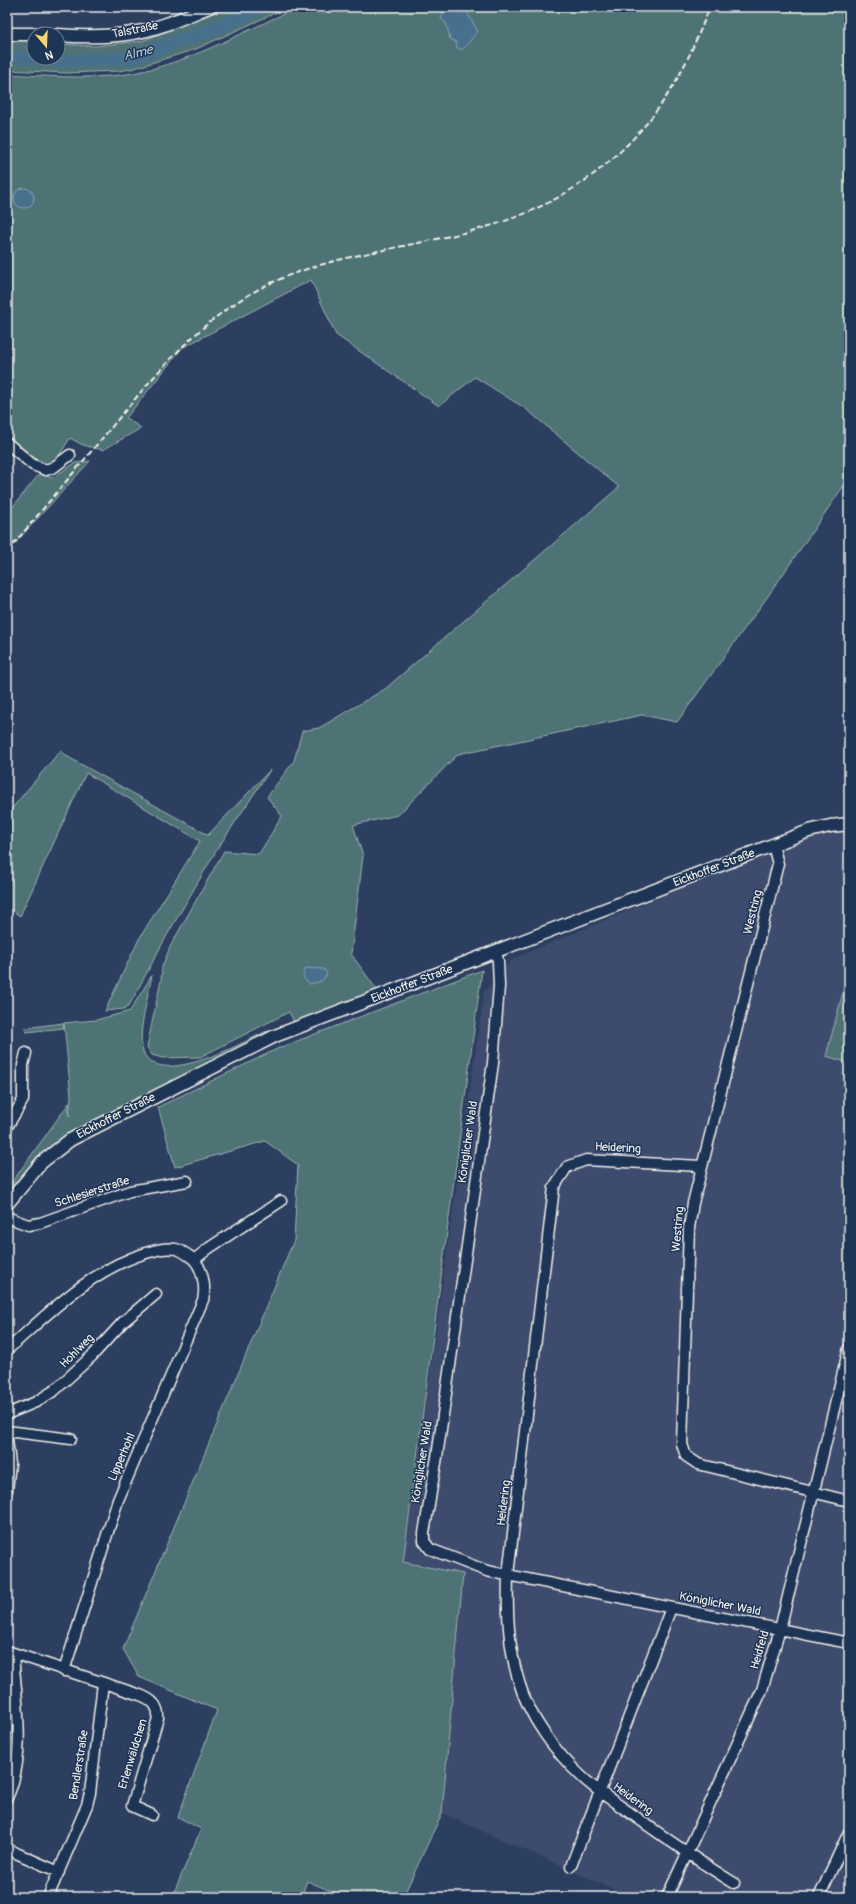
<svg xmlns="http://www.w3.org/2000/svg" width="856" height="1904" font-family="Pangolin,sans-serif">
  <rect width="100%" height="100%" fill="#2c3f61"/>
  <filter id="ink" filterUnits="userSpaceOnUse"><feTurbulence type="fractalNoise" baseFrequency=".025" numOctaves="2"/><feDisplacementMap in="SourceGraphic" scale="8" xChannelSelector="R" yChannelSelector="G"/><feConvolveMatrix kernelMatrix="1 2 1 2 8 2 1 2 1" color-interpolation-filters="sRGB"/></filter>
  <g filter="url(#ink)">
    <path fill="#3e4b6e" d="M 829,830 L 849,832 L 849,1897 L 631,1897 L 442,1813 L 463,1575 L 403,1562 L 484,992 L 513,959 L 736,865 Z"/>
    <path fill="#4d7375" stroke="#a0b2ae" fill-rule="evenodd" d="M 228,7 L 288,7 L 196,49 L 135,68 L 119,71 L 66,73 L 7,70 L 7,40 L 34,41 L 34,58 L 58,58 L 58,44 L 96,46 L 142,41 Z
      M 299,7 L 849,7 L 849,478 L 768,596 L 677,722 L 642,715 L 458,754 L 398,815 L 353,825 L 363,856 L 351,954 L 377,990 L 295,1024 L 289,1012 L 200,1057 L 162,1058 L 152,1055 L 147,1047 L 161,980 L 162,967 L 171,945 L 224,851 L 259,854 L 282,816 L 267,797 L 294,761 L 302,731 L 319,728 L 385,689 L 619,487 L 526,409 L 475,377 L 439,406 L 336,335 L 311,280 L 182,348 L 126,418 L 141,428 L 103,450 L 83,445 L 70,438 L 54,464 L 45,466 L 7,437 L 7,74 C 45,76 82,79 120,75 C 184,67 241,32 299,7 ZM 32,193 L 34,198 L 31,204 L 25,207 L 19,206 L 15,201 L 15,194 Z
      M 90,461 L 7,552 L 7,514 L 40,473 L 52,478 L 75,463 Z
      M 61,750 L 68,757 L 208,835 L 270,770 L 216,851 L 166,937 L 130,1004 L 124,1009 L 105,1011 L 139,939 L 200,841 L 86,773 L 20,916 L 7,907 L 7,814 Z
      M 482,970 L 403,1562 L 463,1574 L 442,1813 L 403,1897 L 345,1897 L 307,1881 L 301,1897 L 172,1897 L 201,1829 L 178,1817 L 217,1710 L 139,1677 L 123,1649 L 294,1240 L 298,1165 L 265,1141 L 175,1167 L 158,1107 L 279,1048 Z
      M 849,970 L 849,1063 L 826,1056 Z
      M 152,975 C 149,993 138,1031 142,1048 C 153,1093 243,1042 267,1031 L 262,1039 L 66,1138 L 7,1196 L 7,1189 L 69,1103 L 69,1116 L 71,1096 L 64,1023 L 96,1020 L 130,1011 Z
      M 63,1023 L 64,1028 L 26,1032 L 25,1028 Z"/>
    <path fill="#476f8f" stroke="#8ca3b3" d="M 451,7 L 464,7 L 478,32 C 469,39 471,44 461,50 L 457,48 L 456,42 L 450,39 L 446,23 L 441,19 L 444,10 Z
      M14 198a10 10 0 1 1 20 0a10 10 0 1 1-20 0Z
      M 306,968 L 324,969 L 327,974 L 322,981 L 310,984 L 304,979 L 303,974 Z"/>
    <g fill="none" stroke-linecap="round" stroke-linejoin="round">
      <path stroke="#476f8f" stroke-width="13" d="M 7,57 L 69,61 L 131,58 L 219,27 L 262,7"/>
      <g stroke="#f4f1e8" stroke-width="13">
        <path id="minor" d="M 7,443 L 33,465 L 46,470 L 54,467 L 70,455
          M 773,845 L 778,864 L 693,1203 L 689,1228 L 682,1444 L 686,1456 L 698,1464 L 849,1501
          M 496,951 L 498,961 L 499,986 L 493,1063 L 437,1457 L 424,1533 L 424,1541 L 430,1549 L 487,1571 L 849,1643
          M 7,1127 L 23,1100 L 23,1065 L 26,1053
          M 701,1166 L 586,1160 L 567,1167 L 554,1187 L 508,1575 C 507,1611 508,1647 519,1682 C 529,1717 556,1753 582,1777 C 598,1792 618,1804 636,1817 C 668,1840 700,1862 734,1883
          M 7,1217 L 28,1225 L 40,1223 L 130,1191 L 187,1181
          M 194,1260 L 209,1248 L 281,1201
          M 7,1350 C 49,1313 90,1270 146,1253 C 155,1250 166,1247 176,1249 C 181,1250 188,1255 192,1258 C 203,1267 206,1288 203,1300 L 118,1500 L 64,1671
          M 7,1414 L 36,1402 L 55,1390 L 92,1356 L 123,1322 L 156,1294
          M 7,1431 L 71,1439
          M 7,1439 L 10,1464 L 7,1490
          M 7,1651 L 140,1695 C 151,1699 159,1705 158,1718 L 132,1806 L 152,1815
          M 7,1798 C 27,1755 16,1701 13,1654
          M 7,1849 L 59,1872
          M 571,1866 L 671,1608
          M 50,1892 L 87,1805 L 90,1793 L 103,1683
          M 667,1897 L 762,1690 L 780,1629 L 849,1348
          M 819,1897 L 849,1832"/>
      </g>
      <g stroke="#f4f1e8" stroke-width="15">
        <path id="major" d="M 7,34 L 42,34
          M 58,35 C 83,37 108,37 132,33 C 159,29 184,17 209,7
          M 7,1204 L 42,1162 L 70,1140 L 275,1036 L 809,831 L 830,826 L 849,824"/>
      </g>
      <use href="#minor" stroke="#1d3557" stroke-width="10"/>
      <use href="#major" stroke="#1d3557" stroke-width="12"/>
      <path stroke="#f4f1e8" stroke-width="2" stroke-dasharray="6 3" stroke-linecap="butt" d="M 7,552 C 43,509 79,466 115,423 C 158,371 200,320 261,288 C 309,263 365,254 418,243 C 450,236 482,230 513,218 C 582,193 641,143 677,79 C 690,56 700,31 710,7"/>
    </g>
  </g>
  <g text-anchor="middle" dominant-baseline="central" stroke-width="3" stroke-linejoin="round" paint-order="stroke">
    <g font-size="12" fill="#f4f1e8" stroke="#1d3557">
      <text transform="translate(135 30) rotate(-11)">Talstraße</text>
      <text transform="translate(714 868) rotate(-21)">Eickhoffer Straße</text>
      <text transform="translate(753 912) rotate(-76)">Westring</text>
      <text transform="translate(412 984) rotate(-21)">Eickhoffer Straße</text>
      <text transform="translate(116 1116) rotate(-27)">Eickhoffer Straße</text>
      <text transform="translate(468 1142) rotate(-82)">Königlicher Wald</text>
      <text transform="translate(618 1148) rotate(3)">Heidering</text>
      <text transform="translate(92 1192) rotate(-18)">Schlesierstraße</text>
      <text transform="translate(678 1229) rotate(-85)">Westring</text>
      <text transform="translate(77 1351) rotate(-45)">Hohlweg</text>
      <text transform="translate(122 1457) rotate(-67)">Lipperhohl</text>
      <text transform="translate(422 1462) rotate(-81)">Königlicher Wald</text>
      <text transform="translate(504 1503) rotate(-83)">Heidering</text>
      <text transform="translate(720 1604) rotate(11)">Königlicher Wald</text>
      <text transform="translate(760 1650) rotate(-74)">Heidfeld</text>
      <text transform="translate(133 1754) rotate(-73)">Erlenwäldchen</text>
      <text transform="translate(79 1765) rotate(-81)">Bendlerstraße</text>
      <text transform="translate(633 1799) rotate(36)">Heidering</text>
    </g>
    <g font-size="13" font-style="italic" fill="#b7c4c9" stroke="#1d3557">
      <text transform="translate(138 53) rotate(-14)">Alme</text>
    </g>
  </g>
  <rect width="856" height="1904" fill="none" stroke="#1d3557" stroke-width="24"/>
  <rect x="12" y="12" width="832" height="1880" fill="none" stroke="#f4f1e8" stroke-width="1.5" filter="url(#ink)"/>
  <g transform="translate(46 46) rotate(161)"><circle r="19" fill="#1d3557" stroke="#738091"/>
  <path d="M0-3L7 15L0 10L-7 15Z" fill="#ffd166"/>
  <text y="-6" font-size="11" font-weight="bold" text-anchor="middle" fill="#f4f1e8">N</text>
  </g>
</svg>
